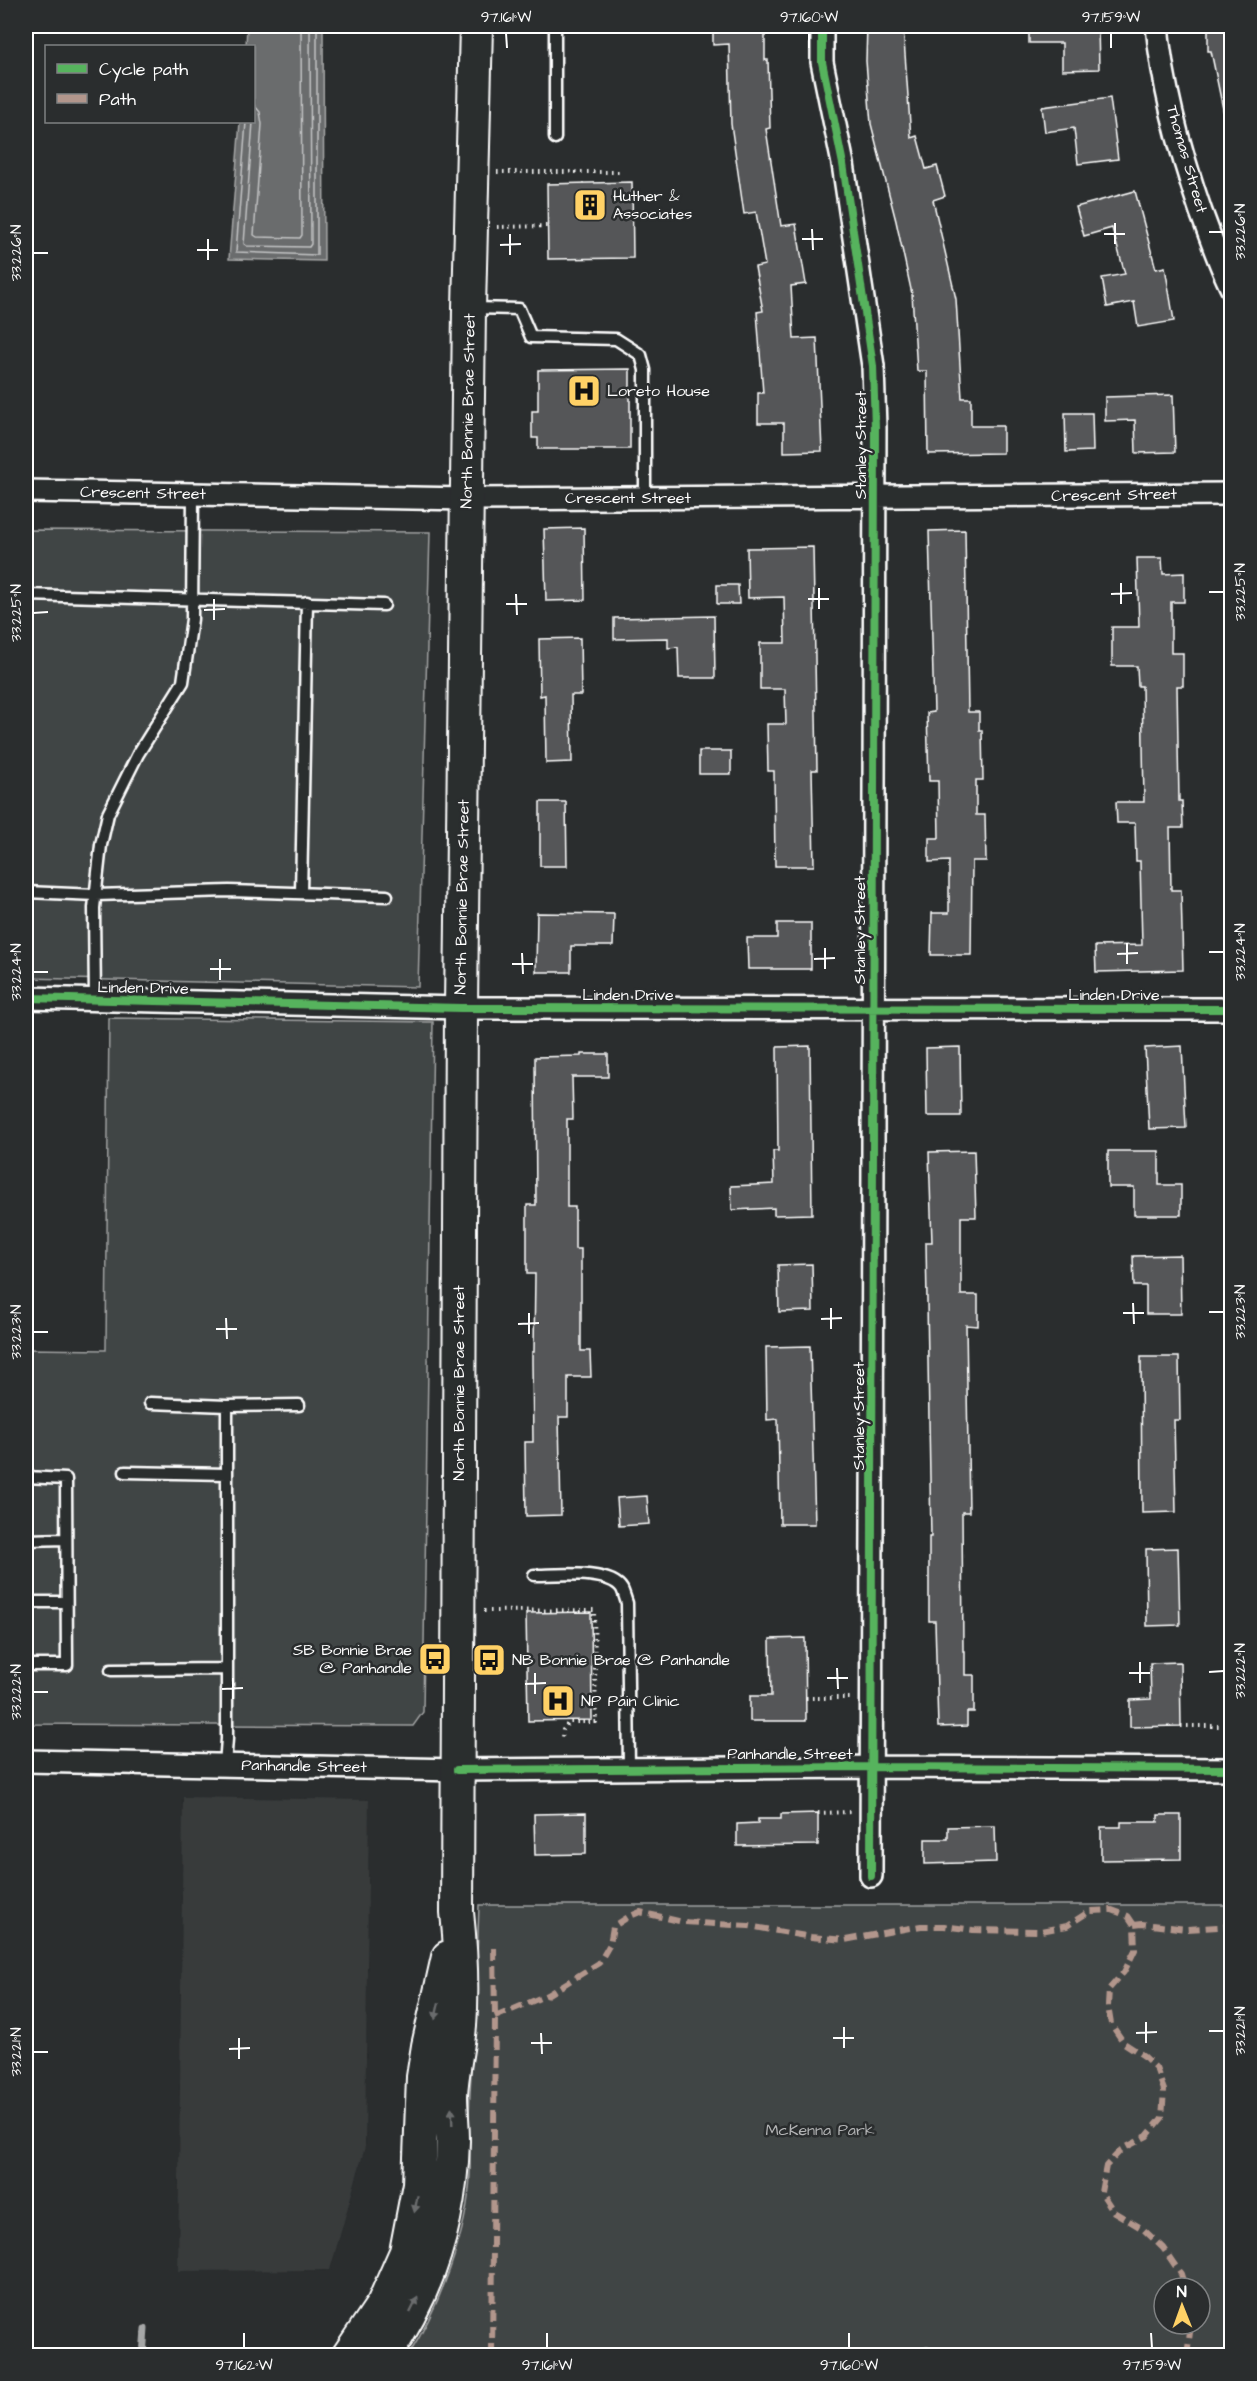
<svg xmlns="http://www.w3.org/2000/svg" width="1257" height="2381" font-family="'Architects Daughter',sans-serif">
  <rect width="100%" height="100%" fill="#2a2d2e"/>
  <filter id="ink" filterUnits="userSpaceOnUse"><feTurbulence type="fractalNoise" baseFrequency=".0167" numOctaves="2"/><feDisplacementMap in="SourceGraphic" scale="12" xChannelSelector="R" yChannelSelector="G"/><feConvolveMatrix kernelMatrix="1 2 1 2 8 2 1 2 1" color-interpolation-filters="sRGB"/></filter>
  <g filter="url(#ink)">
    <path fill="#373a3b" d="M 183,1797 L 369,1800 L 365,2147 L 330,2270 L 178,2271 Z"/>
    <path fill="#414445" stroke="#a0a2a2" stroke-width="1.5" fill-rule="evenodd" d="M 26,530 L 430,532 L 418,987 L 26,978 Z
      M 109,1018 L 433,1022 L 423,1712 L 413,1726 L 26,1724 L 26,1349 L 106,1350 Z
      M 479,1905 L 1231,1905 L 1231,2355 L 408,2356 C 439,2308 468,2232 470,2175 C 471,2155 468,2135 469,2116 C 472,2045 477,1975 479,1905 ZM 1164,2288 L 1200,2288 L 1200,2324 L 1164,2324 Z"/>
    <path fill="#6a6c6d" stroke="#a6a7a7" stroke-width="1.5" d="M 247,26 L 323,26 L 324,261 L 229,259 L 240,122 L 254,122 L 254,46 L 246,46 Z"/>
    <g fill="none" stroke-linecap="round" stroke-linejoin="round">
      <path stroke="#c3c4c5" stroke-width="1.5" d="M 254,105 L 260,112 L 262,124 L 254,235 L 257,237 L 300,238 L 302,235 L 301,26
        M 246,122 L 236,252 L 317,255 L 317,26
        M 253,122 L 244,244 L 247,246 L 309,247 L 311,244 L 310,26"/>
      <path stroke="#a6a7a7" stroke-width="7" d="M 143,2356 L 145,2329"/>
    </g>
    <path fill="#555758" stroke="#fff" stroke-width="1.5" d="M 713,26 L 765,26 L 765,60 L 768,60 L 770,128 L 766,129 L 781,226 L 796,224 L 806,284 L 791,286 L 794,339 L 817,338 L 822,451 L 784,452 L 784,423 L 758,423 L 758,393 L 763,393 L 757,312 L 763,311 L 755,267 L 765,265 L 756,212 L 744,214 L 731,124 L 729,44 L 713,45 Z
      M 867,26 L 903,26 L 911,138 L 917,136 L 926,169 L 937,166 L 945,196 L 933,200 L 956,299 L 962,398 L 971,398 L 971,426 L 1003,426 L 1003,453 L 928,454 L 927,371 L 917,371 L 912,294 L 896,221 L 871,124 L 866,61 Z
      M 1029,26 L 1098,26 L 1099,69 L 1062,70 L 1062,43 L 1029,43 Z
      M 1208,26 L 1232,26 L 1232,113 L 1224,114 L 1211,51 L 1208,51 Z
      M 1110,98 L 1118,159 L 1078,164 L 1074,128 L 1045,132 L 1042,107 Z
      M 632,182 L 633,258 L 548,259 L 547,184 Z
      M 1135,191 L 1156,269 L 1165,267 L 1174,321 L 1138,327 L 1134,302 L 1107,307 L 1102,278 L 1125,274 L 1112,228 L 1084,236 L 1076,207 Z
      M 630,369 L 630,449 L 538,449 L 538,438 L 532,438 L 532,411 L 538,411 L 538,370 Z
      M 1173,395 L 1175,452 L 1136,453 L 1135,420 L 1105,421 L 1105,397 Z
      M 1065,413 L 1092,413 L 1093,451 L 1066,452 Z
      M 584,528 L 585,600 L 546,601 L 544,529 Z
      M 965,530 L 968,712 L 979,712 L 979,730 L 982,730 L 983,780 L 976,780 L 976,815 L 985,815 L 986,861 L 972,861 L 971,955 L 931,955 L 932,913 L 949,913 L 949,861 L 929,862 L 929,838 L 939,838 L 938,781 L 929,781 L 927,713 L 934,712 L 929,531 Z
      M 813,547 L 817,770 L 812,770 L 814,866 L 775,866 L 774,771 L 768,771 L 767,724 L 786,724 L 785,689 L 760,689 L 760,643 L 785,643 L 784,597 L 748,598 L 747,548 Z
      M 1137,558 L 1162,558 L 1163,574 L 1184,573 L 1184,602 L 1171,602 L 1171,653 L 1183,653 L 1183,686 L 1177,686 L 1179,801 L 1182,801 L 1183,828 L 1170,828 L 1171,890 L 1181,890 L 1183,970 L 1096,972 L 1095,946 L 1142,945 L 1140,861 L 1136,861 L 1135,823 L 1117,823 L 1116,802 L 1144,802 L 1142,686 L 1138,686 L 1137,666 L 1112,666 L 1112,627 L 1139,627 Z
      M 717,585 L 738,585 L 739,604 L 717,604 Z
      M 714,616 L 715,678 L 679,678 L 678,647 L 668,648 L 668,638 L 614,639 L 614,618 Z
      M 580,638 L 581,695 L 571,695 L 572,762 L 546,763 L 545,695 L 540,696 L 539,639 Z
      M 699,751 L 731,751 L 731,774 L 699,774 Z
      M 540,802 L 566,802 L 567,866 L 540,866 Z
      M 537,913 L 614,914 L 613,946 L 571,946 L 571,972 L 536,972 Z
      M 777,923 L 811,923 L 811,969 L 748,969 L 747,938 L 777,938 Z
      M 810,1046 L 812,1214 L 774,1215 L 774,1208 L 732,1210 L 731,1186 L 774,1184 L 773,1151 L 778,1151 L 777,1047 Z
      M 1182,1046 L 1186,1128 L 1149,1129 L 1145,1048 Z
      M 960,1047 L 961,1116 L 927,1116 L 926,1048 Z
      M 581,1054 L 608,1054 L 608,1077 L 572,1077 L 573,1119 L 567,1119 L 567,1207 L 575,1207 L 575,1249 L 581,1249 L 581,1351 L 590,1351 L 591,1377 L 568,1377 L 568,1417 L 559,1417 L 561,1515 L 526,1516 L 525,1442 L 533,1442 L 532,1362 L 532,1352 L 534,1352 L 535,1274 L 527,1274 L 527,1205 L 536,1205 L 535,1057 L 581,1056 Z
      M 974,1151 L 976,1217 L 961,1217 L 961,1295 L 978,1295 L 978,1326 L 966,1325 L 969,1512 L 962,1512 L 963,1651 L 965,1651 L 965,1675 L 974,1675 L 974,1712 L 967,1712 L 967,1726 L 938,1727 L 935,1621 L 929,1621 L 929,1537 L 931,1537 L 926,1242 L 932,1242 L 929,1152 Z
      M 1108,1151 L 1159,1151 L 1159,1185 L 1181,1185 L 1181,1215 L 1134,1215 L 1134,1187 L 1108,1187 Z
      M 1180,1255 L 1181,1314 L 1146,1314 L 1146,1286 L 1134,1286 L 1133,1256 Z
      M 812,1264 L 813,1311 L 779,1312 L 778,1265 Z
      M 810,1346 L 815,1524 L 780,1524 L 778,1419 L 767,1420 L 766,1347 Z
      M 1141,1357 L 1179,1357 L 1180,1420 L 1174,1420 L 1176,1512 L 1142,1513 Z
      M 647,1496 L 649,1524 L 619,1526 L 617,1498 Z
      M 1178,1548 L 1180,1625 L 1147,1626 L 1146,1549 Z
      M 591,1612 L 592,1720 L 528,1721 L 526,1613 Z
      M 805,1638 L 806,1721 L 750,1721 L 750,1696 L 771,1696 L 770,1639 Z
      M 1180,1662 L 1181,1726 L 1130,1727 L 1130,1700 L 1151,1699 L 1150,1663 Z
      M 586,1813 L 586,1854 L 535,1855 L 534,1814 Z
      M 818,1813 L 818,1845 L 737,1846 L 737,1824 L 758,1823 L 758,1819 L 781,1819 L 781,1814 Z
      M 1158,1815 L 1181,1815 L 1181,1859 L 1101,1860 L 1101,1827 L 1121,1827 L 1121,1822 L 1158,1822 Z
      M 995,1826 L 996,1862 L 925,1864 L 925,1839 L 948,1839 L 948,1827 Z"/>
    <g fill="none" stroke-linecap="round" stroke-linejoin="round">
      <g stroke="#fff" stroke-width="15">
        <path id="service" d="M 555,26 L 555,138
          M 472,308 L 519,309 L 531,337 L 616,339 L 641,355 L 645,370 L 645,498
          M 26,595 L 384,605
          M 26,892 L 96,895 L 229,891 L 387,896
          M 301,893 L 307,602
          M 95,1000 L 94,908 L 101,845 L 108,814 L 138,754 L 183,682 L 192,619 L 193,494
          M 150,1403 L 227,1406
          M 125,1472 L 227,1474
          M 26,1477 L 66,1479 L 67,1665 L 26,1665
          M 26,1540 L 66,1539
          M 534,1575 C 555,1575 610,1569 622,1589 C 624,1593 625,1598 627,1603 L 629,1768
          M 26,1602 L 66,1602
          M 111,1670 L 227,1669
          M 225,1765 L 227,1739 L 227,1406 L 299,1405
          M 927,2354 L 927,2356"/>
      </g>
      <g stroke="#fff" stroke-width="26">
        <path id="minor" d="M 822,26 L 822,62 L 843,164 L 873,366 L 875,428 L 871,1876
          M 1157,26 C 1163,90 1180,151 1201,212 C 1211,238 1219,264 1232,289
          M 26,491 L 467,499 L 1232,494
          M 26,998 L 461,1008 L 1232,1009
          M 26,1761 L 457,1770 L 871,1767 L 1232,1769"/>
      </g>
      <g stroke="#fff" stroke-width="36">
        <path id="secondary" d="M 348,2356 L 383,2304 L 406,2252 L 419,2184 L 423,2077 L 428,2046 L 448,1957
          M 384,2356 C 429,2292 451,2218 453,2141 C 453,2125 451,2110 451,2095 C 452,2072 458,2049 460,2026 C 463,1988 461,1951 457,1912 L 461,1008 L 469,308 L 476,26"/>
      </g>
      <path stroke="#fff" stroke-width="4" stroke-dasharray="1.5 4.5" stroke-linecap="butt" d="M 497,172 L 623,172
        M 497,227 L 548,226
        M 484,1611 L 594,1610 L 596,1722 L 569,1722 L 563,1730 L 562,1737
        M 806,1698 L 853,1698
        M 1181,1726 L 1232,1726
        M 818,1813 L 853,1812"/>
      <use href="#service" stroke="#2a2d2e" stroke-width="10"/>
      <use href="#minor" stroke="#2a2d2e" stroke-width="21"/>
      <use href="#secondary" stroke="#2a2d2e" stroke-width="32"/>
      <path stroke="#b2968c" stroke-width="6" stroke-dasharray="12 6" stroke-linecap="butt" d="M 1134,1925 L 1142,1924 L 1187,1929 L 1232,1926
        M 495,2017 L 547,1995 L 599,1963 L 610,1944 L 613,1927 L 628,1917 L 640,1912 L 683,1922 L 749,1926 L 811,1937 L 845,1940 L 921,1926 L 944,1926 L 973,1930 L 1041,1931 L 1067,1926 L 1090,1911 L 1112,1910 L 1128,1916 L 1134,1925 L 1135,1950 L 1124,1972 L 1109,1989 L 1108,2006 L 1111,2024 L 1124,2043 L 1144,2056 L 1156,2068 L 1164,2090 L 1162,2118 L 1147,2136 L 1121,2150 L 1106,2166 L 1101,2192 L 1114,2212 L 1143,2229 L 1163,2248 L 1181,2274 L 1185,2288
        M 492,2356 L 495,2017 L 494,1946
        M 1187,2356 L 1191,2324"/>
      <g stroke="#2a2d2e" stroke-width="11">
        <path id="cycleway" d="M 822,26 L 822,62 L 843,164 L 873,366 L 875,428 L 871,1876
          M 26,998 L 461,1008 L 1232,1009
          M 457,1770 L 871,1767 L 1232,1769"/>
      </g>
      <use href="#cycleway" stroke="#56b35d" stroke-width="8"/>
    </g>
    <defs><path id="oneway-solid" d="M-6-.8H1V-3.2L6.5 0L1 3.2V.8H-6Z" transform="scale(1.5)"/></defs>
    <g fill="#6a6c6d">
      <use href="#oneway-solid" transform="translate(437 2011) rotate(103)"/>
      <use href="#oneway-solid" transform="translate(452 2116) rotate(-92)"/>
      <use href="#oneway-solid" transform="translate(416 2204) rotate(101)"/>
      <use href="#oneway-solid" transform="translate(414 2305) rotate(-64)"/>
    </g>
  </g>
  <path fill="none" stroke="#fff" stroke-width="2" d="M 506,33 L 507,48M 809,33 L 809,48M 1111,33 L 1111,48M 1115,223 L 1115,244M 812,229 L 813,250M 1209,232 L 1224,232M 510,234 L 510,255M 1104,234 L 1125,234M 208,239 L 208,260M 802,239 L 823,239M 500,245 L 521,244M 197,250 L 218,250M 33,253 L 48,253M 1121,583 L 1121,604M 819,588 L 819,609M 1209,592 L 1224,592M 516,594 L 517,615M 1111,594 L 1132,593M 214,599 L 214,620M 808,599 L 829,599M 506,604 L 527,604M 204,610 L 225,609M 33,613 L 48,612M 1127,943 L 1127,964M 825,948 L 825,969M 1209,952 L 1224,952M 522,953 L 523,974M 1117,954 L 1138,953M 220,959 L 220,980M 814,959 L 835,958M 512,964 L 533,964M 210,969 L 231,969M 33,972 L 48,972M 1133,1303 L 1134,1324M 831,1308 L 831,1329M 1209,1312 L 1224,1312M 529,1313 L 529,1334M 1123,1313 L 1144,1313M 226,1318 L 227,1339M 821,1319 L 842,1318M 518,1324 L 539,1323M 216,1329 L 237,1329M 33,1332 L 48,1332M 1140,1662 L 1140,1683M 837,1668 L 838,1689M 1209,1672 L 1224,1671M 535,1673 L 535,1694M 1129,1673 L 1150,1673M 233,1678 L 233,1699M 827,1678 L 848,1678M 525,1684 L 546,1683M 222,1689 L 243,1688M 33,1692 L 48,1692M 1146,2022 L 1146,2043M 844,2027 L 844,2048M 1209,2031 L 1224,2031M 541,2033 L 542,2054M 1136,2033 L 1157,2032M 239,2038 L 239,2059M 833,2038 L 854,2038M 531,2043 L 552,2043M 229,2049 L 250,2048M 33,2052 L 48,2052M 244,2333 L 244,2348M 547,2333 L 547,2348M 849,2333 L 849,2348M 1151,2333 L 1152,2348"/>
  <defs>
    <g id="building-square" transform="scale(1.725)"><rect x="-9" y="-9" width="18" height="18" rx="4" fill="#ffd166" stroke="#2a2d2e"/><path d="M-4-6H4V6H1V3H-1V6H-4ZM-2.5-4.3h1.7v1.8h-1.7ZM.8-4.3h1.7v1.8H.8ZM-2.5-1h1.7V.8h-1.7ZM.8-1h1.7V.8H.8Z" fill="#111"/></g>
    <g id="hospital-square" transform="scale(1.725)"><rect x="-9" y="-9" width="18" height="18" rx="4" fill="#ffd166" stroke="#2a2d2e"/><path d="M-5-5h3v3.5h4V-5h3V5h-3V1.5h-4V5h-3Z" fill="#111"/></g>
    <g id="bus-square" transform="scale(1.725)"><rect x="-9" y="-9" width="18" height="18" rx="4" fill="#ffd166" stroke="#2a2d2e"/><path d="M-5-6H5V4H4V6H2V4H-2V6H-4V4H-5ZM-3.5-4V0h7V-4ZM-3.5 1.2v1.5H-2V1.2ZM2 1.2v1.5H3.5V1.2Z" fill="#111"/></g>
  </defs>
  <g fill-rule="evenodd">
    <use href="#building-square" x="590" y="205"/>
    <use href="#hospital-square" x="584" y="391"/>
    <use href="#bus-square" x="435" y="1659"/>
    <use href="#bus-square" x="489" y="1660"/>
    <use href="#hospital-square" x="558" y="1701"/>
  </g>
  <g text-anchor="middle" dominant-baseline="central" stroke-width="5" stroke-linejoin="round" paint-order="stroke">
    <g font-size="16" fill="#fff" stroke="#2a2d2e">
      <text transform="translate(1187 159) rotate(74)">Thomas Street</text>
      <text transform="translate(468 411) rotate(-89)">North Bonnie Brae Street</text>
      <text transform="translate(861 445) rotate(-90)">Stanley Street</text>
      <text transform="translate(143 493) rotate(1)">Crescent Street</text>
      <text transform="translate(1114 495) rotate(-1)">Crescent Street</text>
      <text x="628" y="498">Crescent Street</text>
      <text transform="translate(462 897) rotate(-89)">North Bonnie Brae Street</text>
      <text transform="translate(860 930) rotate(-90)">Stanley Street</text>
      <text transform="translate(143 988) rotate(1)">Linden Drive</text>
      <text x="628" y="995">Linden Drive</text>
      <text x="1114" y="995">Linden Drive</text>
      <text transform="translate(459 1383) rotate(-90)">North Bonnie Brae Street</text>
      <text transform="translate(859 1416) rotate(-90)">Stanley Street</text>
      <text x="790" y="1754">Panhandle Street</text>
      <text transform="translate(304 1766) rotate(1)">Panhandle Street</text>
    </g>
    <g font-size="16" fill="#fff" stroke="#2a2d2e" text-anchor="start">
      <text x="613" y="196">Huther &amp;<tspan x="613" dy="18">Associates</tspan></text>
      <text x="607" y="391">Loreto House</text>
      <text x="412" y="1650" text-anchor="end">SB Bonnie Brae<tspan x="412" dy="18">@ Panhandle</tspan></text>
      <text x="512" y="1660">NB Bonnie Brae @ Panhandle</text>
      <text x="581" y="1701">NP Pain Clinic</text>
    </g>
    <g font-size="16" fill="#b3b4b5" stroke="#2a2d2e">
      <text x="820" y="2130">McKenna Park</text>
    </g>
  </g>
  <rect width="1257" height="2381" fill="none" stroke="#2a2d2e" stroke-width="66"/>
  <rect x="45" y="45" width="210" height="78" fill="#2a2d2e" stroke="#7f8182" stroke-width="1.5"/>
  <rect x="57" y="64" width="30" height="9" fill="#56b35d" stroke="#7f8182" stroke-width="1.5"/>
  <text x="99" y="75" font-size="18" fill="#ffffff">Cycle path</text>
  <rect x="57" y="94" width="30" height="9" fill="#b2968c" stroke="#7f8182" stroke-width="1.5"/>
  <text x="99" y="105" font-size="18" fill="#ffffff">Path</text>
  <g transform="translate(1182 2306) rotate(359)"><circle r="28" fill="#2a2d2e" stroke="#7f8182" stroke-width="1.5"/>
  <path d="M0-4.5L10 22L0 15L-10 22Z" fill="#ffd166"/>
  <text y="-9" font-size="16" font-weight="bold" text-anchor="middle" fill="#ffffff">N</text>
  </g>
  <rect x="33" y="33" width="1191" height="2315" fill="none" stroke="#fff" stroke-width="2"/>
  <g font-size="15" text-anchor="middle" fill="#fff">
    <text x="506" y="22">97.161°W</text>
    <text x="809" y="22">97.160°W</text>
    <text x="1111" y="22">97.159°W</text>
    <text transform="translate(1240 232) rotate(-90)" y="5">33.226°N</text>
    <text transform="translate(16 253) rotate(-90)" y="5">33.226°N</text>
    <text transform="translate(1240 592) rotate(-90)" y="5">33.225°N</text>
    <text transform="translate(16 613) rotate(-90)" y="5">33.225°N</text>
    <text transform="translate(1240 952) rotate(-90)" y="5">33.224°N</text>
    <text transform="translate(16 972) rotate(-90)" y="5">33.224°N</text>
    <text transform="translate(1240 1312) rotate(-90)" y="5">33.223°N</text>
    <text transform="translate(16 1332) rotate(-90)" y="5">33.223°N</text>
    <text transform="translate(1240 1671) rotate(-90)" y="5">33.222°N</text>
    <text transform="translate(16 1692) rotate(-90)" y="5">33.222°N</text>
    <text transform="translate(1240 2031) rotate(-90)" y="5">33.221°N</text>
    <text transform="translate(16 2052) rotate(-90)" y="5">33.221°N</text>
    <text x="244" y="2370">97.162°W</text>
    <text x="547" y="2370">97.161°W</text>
    <text x="849" y="2370">97.160°W</text>
    <text x="1152" y="2370">97.159°W</text>
  </g>
</svg>
